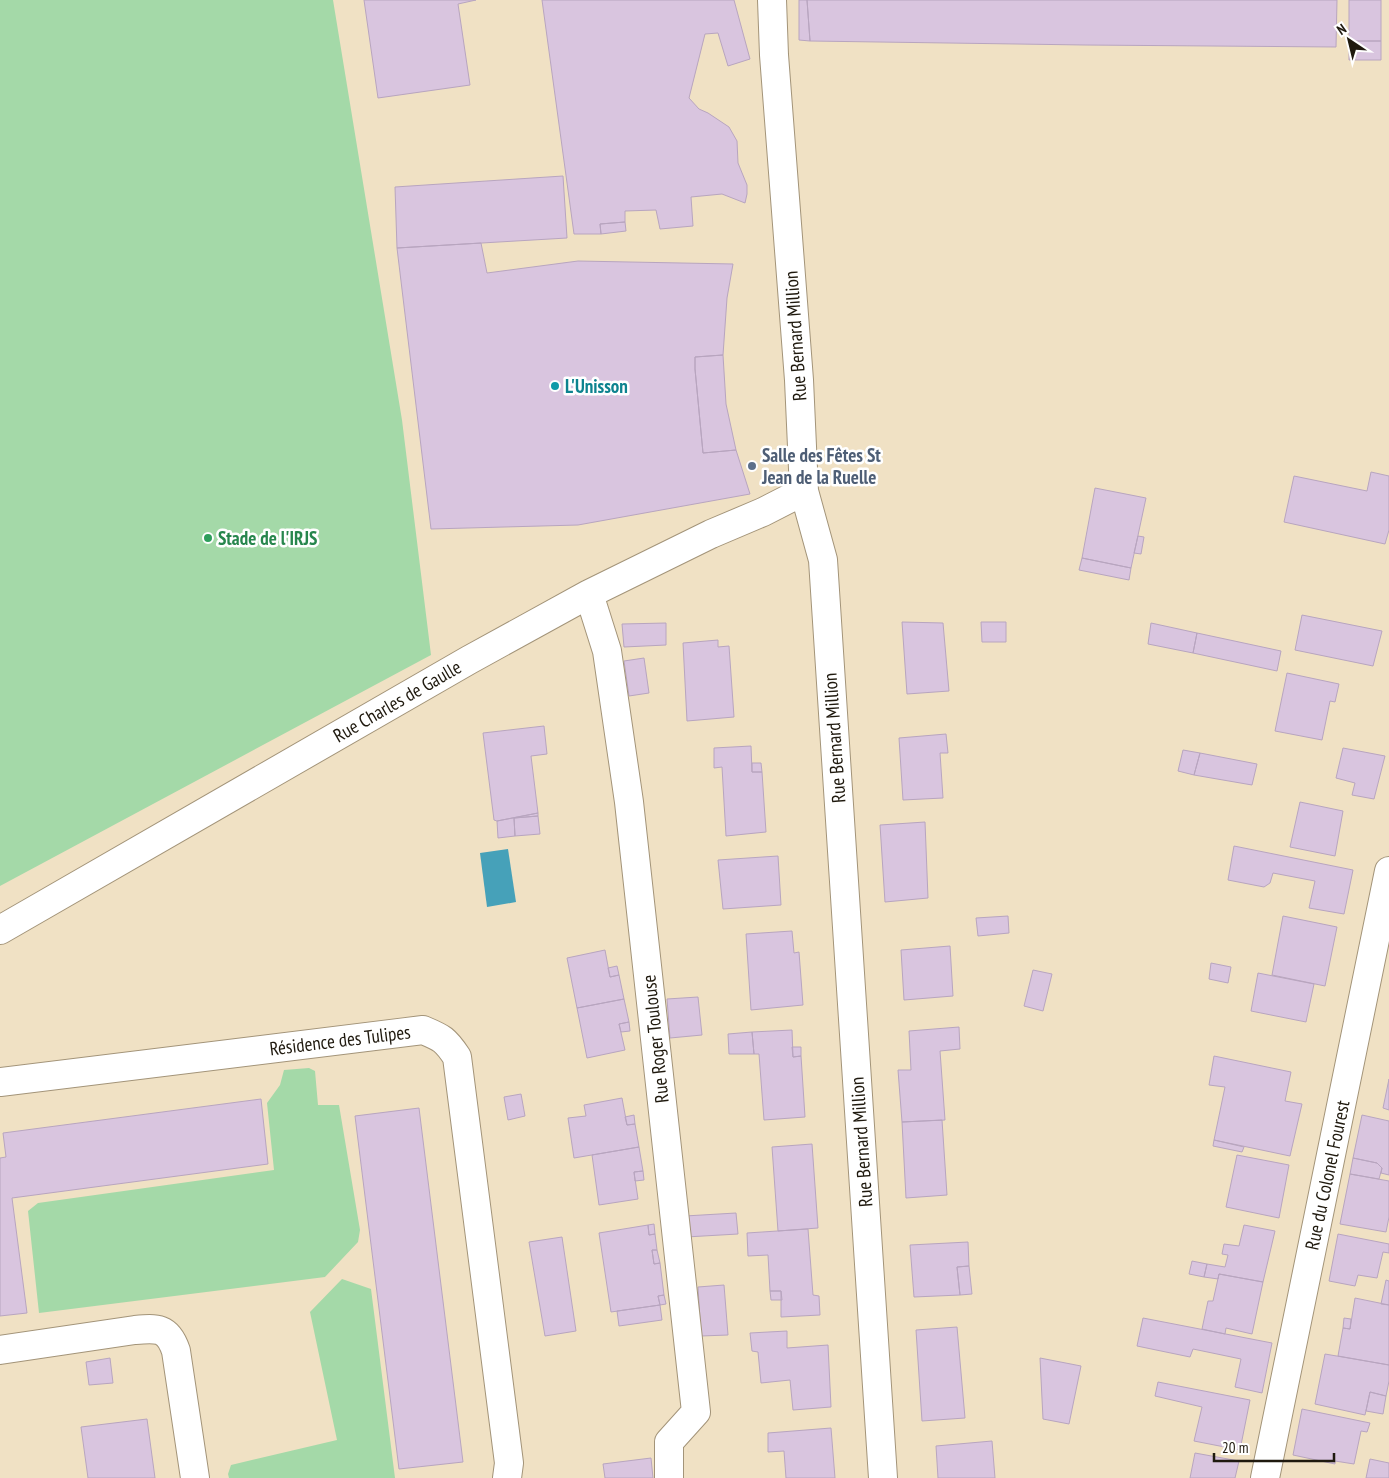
<svg xmlns="http://www.w3.org/2000/svg" width="1389" height="1478" font-family="'PT Sans Narrow',sans-serif">
  <rect width="100%" height="100%" fill="#f0e1c4"/>
  <path fill="#a4d9a8" d="M 0,0 L 333,0 L 402,420 L 431,655 L 0,886 Z
    M 309,1068 L 315,1071 L 318,1105 L 339,1105 L 360,1230 L 358,1242 L 325,1277 L 39,1313 L 28,1211 L 38,1203 L 274,1170 L 267,1103 L 280,1085 L 284,1070 Z
    M 342,1279 L 371,1289 L 395,1478 L 229,1478 L 228,1474 L 231,1465 L 337,1440 L 310,1312 Z"/>
  <path fill="#46a1b9" d="M 508,849 L 516,902 L 487,907 L 480,853 Z"/>
  <path fill="#d9c5df" stroke="#b8a5bf" d="M 364,0 L 476,0 L 458,4 L 470,85 L 378,98 Z
    M 542,0 L 734,0 L 750,59 L 728,66 L 718,33 L 705,34 L 689,98 L 699,109 L 708,113 L 729,127 L 737,141 L 738,163 L 747,185 L 747,194 L 745,203 L 722,194 L 691,197 L 693,226 L 660,229 L 656,210 L 625,211 L 625,222 L 600,224 L 601,234 L 574,234 Z
    M 799,0 L 807,0 L 810,41 L 799,40 Z
    M 807,0 L 1337,0 L 1336,47 L 1085,45 L 810,41 Z
    M 1349,0 L 1381,0 L 1381,41 L 1349,41 Z
    M 1349,41 L 1381,41 L 1381,60 L 1349,60 Z
    M 563,176 L 567,238 L 397,248 L 395,187 Z
    M 625,222 L 626,231 L 601,234 L 600,224 Z
    M 481,243 L 487,273 L 578,261 L 733,264 L 727,298 L 723,355 L 695,357 L 695,369 L 703,453 L 736,450 L 750,494 L 578,525 L 431,529 L 397,248 Z
    M 723,355 L 726,404 L 736,450 L 703,453 L 695,369 L 695,357 Z
    M 1371,472 L 1389,476 L 1389,530 L 1385,544 L 1284,522 L 1294,476 L 1367,491 Z
    M 1095,488 L 1146,498 L 1131,568 L 1082,558 Z
    M 1138,536 L 1144,537 L 1141,554 L 1134,553 Z
    M 1082,558 L 1131,568 L 1129,580 L 1079,570 Z
    M 1302,615 L 1382,631 L 1373,666 L 1295,650 Z
    M 902,622 L 943,623 L 949,691 L 907,694 Z
    M 981,622 L 1006,622 L 1006,642 L 982,642 Z
    M 666,623 L 666,645 L 624,647 L 622,624 Z
    M 1151,623 L 1197,633 L 1193,653 L 1148,644 Z
    M 1197,633 L 1281,651 L 1277,671 L 1193,653 Z
    M 718,640 L 718,647 L 729,646 L 734,717 L 687,721 L 683,643 Z
    M 644,658 L 649,693 L 629,696 L 624,661 Z
    M 1287,673 L 1339,684 L 1335,702 L 1330,701 L 1322,740 L 1275,731 Z
    M 544,726 L 547,754 L 531,756 L 538,813 L 497,821 L 494,820 L 483,733 Z
    M 946,734 L 948,753 L 940,753 L 943,798 L 903,800 L 899,738 Z
    M 751,746 L 752,772 L 762,772 L 766,832 L 726,836 L 722,767 L 714,768 L 714,748 Z
    M 1343,748 L 1385,756 L 1374,799 L 1352,795 L 1355,783 L 1336,778 Z
    M 1183,750 L 1200,753 L 1194,775 L 1178,771 Z
    M 1200,753 L 1257,764 L 1252,785 L 1194,775 Z
    M 752,763 L 761,763 L 762,772 L 752,772 Z
    M 1300,802 L 1343,811 L 1335,856 L 1290,847 Z
    M 538,813 L 538,816 L 514,818 L 515,836 L 498,838 L 497,821 Z
    M 538,816 L 540,834 L 515,836 L 514,818 Z
    M 925,822 L 928,898 L 885,902 L 880,825 Z
    M 1234,846 L 1353,870 L 1344,914 L 1309,908 L 1315,881 L 1273,873 L 1270,883 L 1264,887 L 1228,880 Z
    M 778,856 L 781,905 L 723,909 L 718,860 Z
    M 1008,916 L 1009,933 L 978,936 L 976,918 Z
    M 1283,916 L 1337,927 L 1325,986 L 1272,975 Z
    M 792,931 L 794,953 L 799,952 L 803,1005 L 751,1010 L 746,934 Z
    M 950,946 L 953,996 L 904,1000 L 901,950 Z
    M 605,950 L 610,977 L 619,975 L 624,999 L 577,1008 L 567,958 Z
    M 1211,963 L 1231,967 L 1228,983 L 1209,979 Z
    M 617,966 L 619,975 L 610,977 L 608,968 Z
    M 1033,970 L 1052,974 L 1043,1011 L 1024,1006 Z
    M 1258,973 L 1314,984 L 1306,1022 L 1251,1011 Z
    M 698,997 L 702,1035 L 670,1038 L 667,999 Z
    M 624,999 L 629,1022 L 619,1024 L 625,1050 L 587,1058 L 577,1008 Z
    M 629,1022 L 630,1031 L 621,1032 L 619,1024 Z
    M 959,1027 L 960,1049 L 940,1051 L 945,1120 L 902,1122 L 898,1070 L 911,1070 L 909,1031 Z
    M 792,1030 L 793,1057 L 801,1056 L 805,1117 L 764,1120 L 759,1054 L 754,1054 L 752,1032 Z
    M 752,1032 L 754,1054 L 729,1054 L 728,1034 Z
    M 792,1047 L 801,1047 L 801,1056 L 793,1057 Z
    M 1214,1056 L 1291,1072 L 1285,1101 L 1302,1104 L 1290,1156 L 1214,1140 L 1225,1087 L 1209,1085 Z
    M 1389,1079 L 1389,1110 L 1383,1108 Z
    M 521,1094 L 525,1116 L 508,1120 L 504,1097 Z
    M 622,1098 L 627,1125 L 635,1124 L 639,1147 L 574,1158 L 568,1118 L 586,1116 L 584,1105 Z
    M 261,1099 L 268,1164 L 12,1198 L 27,1313 L 0,1316 L 0,1158 L 6,1157 L 3,1133 Z
    M 419,1108 L 463,1462 L 399,1469 L 355,1116 Z
    M 634,1115 L 635,1124 L 627,1125 L 625,1117 Z
    M 1362,1115 L 1389,1121 L 1389,1175 L 1381,1173 L 1382,1168 L 1377,1163 L 1353,1158 Z
    M 942,1120 L 947,1195 L 906,1198 L 902,1122 Z
    M 1214,1140 L 1244,1147 L 1242,1152 L 1213,1146 Z
    M 812,1144 L 818,1228 L 778,1231 L 772,1147 Z
    M 639,1147 L 643,1171 L 634,1172 L 638,1199 L 599,1205 L 592,1155 Z
    M 1237,1155 L 1289,1165 L 1279,1218 L 1226,1207 Z
    M 1353,1158 L 1377,1163 L 1382,1168 L 1379,1179 L 1350,1174 Z
    M 643,1171 L 644,1180 L 635,1181 L 634,1172 Z
    M 1350,1174 L 1389,1181 L 1389,1217 L 1386,1232 L 1340,1224 Z
    M 736,1213 L 738,1234 L 686,1237 L 685,1216 Z
    M 654,1224 L 655,1234 L 649,1235 L 648,1225 Z
    M 648,1225 L 649,1235 L 655,1234 L 657,1250 L 652,1250 L 654,1264 L 660,1263 L 664,1295 L 658,1296 L 660,1305 L 611,1312 L 599,1233 Z
    M 1244,1225 L 1275,1231 L 1263,1282 L 1219,1274 L 1218,1279 L 1204,1277 L 1207,1264 L 1225,1267 L 1228,1255 L 1222,1254 L 1224,1244 L 1239,1246 Z
    M 808,1229 L 813,1295 L 819,1296 L 820,1315 L 781,1317 L 781,1291 L 770,1291 L 768,1255 L 748,1256 L 747,1233 Z
    M 1338,1234 L 1389,1244 L 1389,1253 L 1383,1252 L 1377,1278 L 1358,1275 L 1355,1286 L 1329,1281 Z
    M 562,1237 L 576,1331 L 545,1336 L 529,1242 Z
    M 968,1242 L 969,1266 L 957,1267 L 960,1295 L 914,1297 L 910,1245 Z
    M 652,1250 L 657,1250 L 660,1263 L 654,1264 Z
    M 1192,1261 L 1207,1264 L 1204,1277 L 1189,1274 Z
    M 969,1266 L 972,1294 L 960,1295 L 957,1267 Z
    M 1219,1274 L 1263,1282 L 1252,1334 L 1226,1328 L 1225,1334 L 1202,1329 L 1208,1301 L 1213,1301 Z
    M 1386,1280 L 1389,1281 L 1389,1305 L 1381,1304 Z
    M 724,1285 L 728,1335 L 701,1336 L 698,1287 Z
    M 770,1291 L 781,1291 L 782,1300 L 771,1300 Z
    M 664,1295 L 666,1304 L 660,1305 L 658,1296 Z
    M 1355,1298 L 1389,1305 L 1389,1365 L 1338,1356 L 1343,1328 L 1350,1329 Z
    M 660,1305 L 662,1320 L 619,1326 L 617,1311 Z
    M 1143,1318 L 1272,1343 L 1262,1393 L 1235,1387 L 1241,1359 L 1193,1349 L 1190,1357 L 1137,1346 Z
    M 1344,1318 L 1351,1319 L 1350,1329 L 1343,1328 Z
    M 957,1327 L 965,1418 L 922,1421 L 916,1330 Z
    M 787,1331 L 787,1348 L 828,1345 L 831,1407 L 793,1410 L 790,1380 L 761,1383 L 758,1352 L 752,1351 L 750,1333 Z
    M 1325,1354 L 1389,1365 L 1389,1381 L 1386,1396 L 1370,1392 L 1365,1415 L 1315,1404 Z
    M 110,1358 L 113,1383 L 89,1385 L 86,1362 Z
    M 1040,1358 L 1081,1366 L 1069,1424 L 1043,1419 Z
    M 1158,1382 L 1250,1400 L 1240,1450 L 1194,1441 L 1202,1407 L 1155,1396 Z
    M 1370,1392 L 1386,1396 L 1383,1414 L 1366,1411 Z
    M 1302,1409 L 1370,1423 L 1367,1432 L 1361,1431 L 1354,1464 L 1335,1461 L 1335,1464 L 1293,1455 Z
    M 147,1419 L 155,1478 L 88,1478 L 81,1427 Z
    M 831,1428 L 835,1478 L 786,1478 L 784,1451 L 768,1452 L 768,1433 Z
    M 992,1441 L 995,1478 L 938,1478 L 936,1446 Z
    M 1195,1453 L 1239,1461 L 1235,1478 L 1190,1478 Z
    M 651,1458 L 653,1478 L 605,1478 L 603,1464 Z
    M 1370,1459 L 1389,1463 L 1389,1478 L 1366,1478 Z"/>
  <g fill="none" stroke-linecap="round" stroke-linejoin="round">
    <g stroke="#a39479" stroke-width="30">
      <path id="minor" d="M 772,0 L 774,55 L 799,380 L 804,491 L 823,560 L 883,1478
        M 589,594 L 607,651 L 629,802 L 696,1412 L 669,1442 L 669,1478
        M 0,930 L 469,660 L 589,594 L 711,534 L 763,512 L 804,491
        M 0,1082 L 423,1030 C 442,1038 445,1039 457,1057 L 509,1463 L 507,1478
        M 0,1350 L 135,1330 C 157,1328 168,1327 176,1351 L 195,1478
        M 1265,1478 L 1389,871"/>
    </g>
    <use href="#minor" stroke="#fff" stroke-width="28"/>
  </g>
  <circle fill="#0f9aa8" stroke="#fff" stroke-width="2" cx="555" cy="386" r="5"/>
  <circle fill="#5c6f8a" stroke="#fff" stroke-width="2" cx="752" cy="466" r="5"/>
  <circle fill="#2e9e5b" stroke="#fff" stroke-width="2" cx="208" cy="538" r="5"/>
  <g text-anchor="middle" dominant-baseline="central" stroke-width="5" stroke-linejoin="round" paint-order="stroke">
    <g font-size="19" fill="#1f190e" stroke="#fff">
      <text transform="translate(795 336) rotate(-94)">Rue Bernard Million</text>
      <text transform="translate(397 701) rotate(-30)">Rue Charles de Gaulle</text>
      <text transform="translate(834 738) rotate(-94)">Rue Bernard Million</text>
      <text transform="translate(655 1039) rotate(-96)">Rue Roger Toulouse</text>
      <text transform="translate(340 1040) rotate(-7)">Résidence des Tulipes</text>
      <text transform="translate(861 1142) rotate(-94)">Rue Bernard Million</text>
      <text transform="translate(1327 1175) rotate(-78)">Rue du Colonel Fourest</text>
    </g>
    <g font-size="19" font-weight="bold" fill="#0d838f" stroke="#fff" text-anchor="start">
      <text x="565" y="386">L'Unisson</text>
    </g>
    <g font-size="19" font-weight="bold" fill="#4e5e75" stroke="#fff" text-anchor="start">
      <text x="762" y="455">Salle des Fêtes St<tspan x="762" dy="22">Jean de la Ruelle</tspan></text>
    </g>
    <g font-size="19" font-weight="bold" fill="#27864d" stroke="#fff" text-anchor="start">
      <text x="218" y="538">Stade de l'IRJS</text>
    </g>
  </g>
  <g transform="translate(1349 40) rotate(325)" stroke="#ffffff" stroke-width="4" paint-order="stroke">
  <path d="M0-4L9 19L0 12L-9 19Z" fill="#1f190e"/>
  <text y="-8" font-size="14" font-weight="bold" text-anchor="middle" fill="#1f190e">N</text>
  </g>
  <path d="M1214 1453v8h120v-8" fill="none" stroke="#1f190e" stroke-width="2.5"/>
  <text x="1222" y="1453" font-size="15" fill="#1f190e" stroke="#ffffff" stroke-width="4" paint-order="stroke">20 m</text>
</svg>
